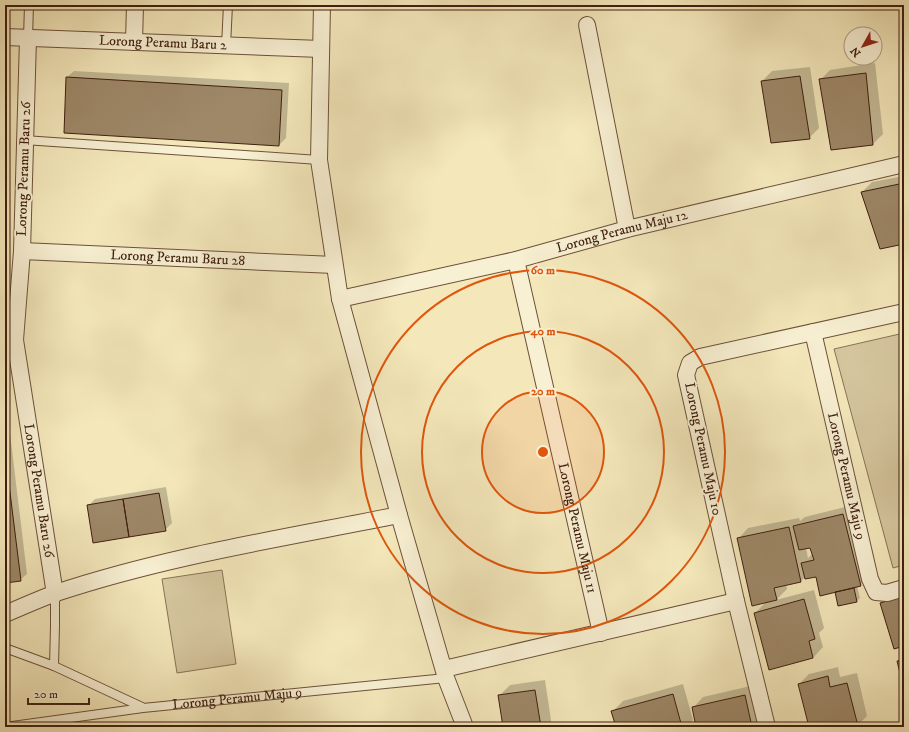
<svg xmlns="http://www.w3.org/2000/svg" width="909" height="732" font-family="'IM FELL DW Pica',serif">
  <rect width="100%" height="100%" fill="#f4e8bb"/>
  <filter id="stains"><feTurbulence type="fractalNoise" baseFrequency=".005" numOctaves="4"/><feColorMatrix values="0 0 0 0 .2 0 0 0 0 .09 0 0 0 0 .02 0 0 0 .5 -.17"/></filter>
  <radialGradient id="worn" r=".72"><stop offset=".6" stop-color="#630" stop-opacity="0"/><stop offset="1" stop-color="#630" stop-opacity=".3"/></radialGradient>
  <path fill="#d5c69e" stroke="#8a7256" d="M 904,333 L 904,565 L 893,568 L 834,349 Z
    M 222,570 L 236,664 L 177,673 L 162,579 Z"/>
  <path fill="#0003" fill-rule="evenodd" d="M 875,63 L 883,134 L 873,144 L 820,80 L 830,70 Z
    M 810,67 L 819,128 L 809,138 L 762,81 L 772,71 Z
    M 74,71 L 289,83 L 286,138 L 279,145 L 65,132 L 67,77 Z
    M 904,176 L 904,243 L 862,192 L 872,182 Z
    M 5,392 L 27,574 L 20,580 L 5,582 Z
    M 166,487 L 172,523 L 165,530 L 88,506 L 95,499 Z
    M 853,505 L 870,575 L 860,585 L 857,586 L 860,598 L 857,601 L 839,604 L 836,591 L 816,576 L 805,577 L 801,581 L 786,584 L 787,589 L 776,600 L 814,590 L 824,628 L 819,633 L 823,647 L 813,658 L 755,613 L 766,602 L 738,539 L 748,528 L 799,518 L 800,521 L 805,517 ZM 811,547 L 813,553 L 808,558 L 806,548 Z
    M 904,656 L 904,685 L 898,662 Z
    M 838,667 L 840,677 L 857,673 L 867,716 L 857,726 L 851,727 L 810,727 L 799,684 L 809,674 Z
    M 545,680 L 552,727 L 504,727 L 500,695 L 510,685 Z
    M 683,684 L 693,720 L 686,727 L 617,727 L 613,711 L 623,701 Z
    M 755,685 L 762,727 L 697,727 L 693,708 L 703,697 Z"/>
  <path fill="#9e8868" stroke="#401f0f" d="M 866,73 L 873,145 L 831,150 L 819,79 Z
    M 800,76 L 810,139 L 771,143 L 761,81 Z
    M 66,77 L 282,90 L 279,146 L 64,133 Z
    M 904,183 L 904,244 L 880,249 L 861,192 Z
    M 5,452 L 21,581 L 5,583 Z
    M 159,493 L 166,531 L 129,537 L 123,499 Z
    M 123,499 L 129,537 L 93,543 L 87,505 Z
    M 843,514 L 861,586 L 820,596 L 816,577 L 805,579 L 801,563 L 814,560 L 810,548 L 799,550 L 793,526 Z
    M 789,527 L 801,582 L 774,588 L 777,600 L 752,606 L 737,538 Z
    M 854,588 L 857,602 L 838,606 L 835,592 Z
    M 904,596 L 904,646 L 894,649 L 880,603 Z
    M 804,599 L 815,639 L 809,641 L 813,658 L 769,670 L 754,613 Z
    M 904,660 L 904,689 L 897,661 Z
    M 828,676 L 830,687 L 847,683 L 858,726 L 809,727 L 798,684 Z
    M 535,690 L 541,727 L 503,727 L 498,695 Z
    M 673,694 L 682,727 L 616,727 L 611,711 Z
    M 745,695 L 752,727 L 696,727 L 692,707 Z"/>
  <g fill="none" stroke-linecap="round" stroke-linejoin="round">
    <g stroke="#6d513a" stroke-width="10">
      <g id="lane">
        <path d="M 28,38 L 29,5"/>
        <path d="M 226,46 L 228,5"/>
        <path d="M 24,140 L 319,160"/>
        <path d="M 5,648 L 54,666 L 142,707"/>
        <path d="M 54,666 L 55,626 L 55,594"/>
        <path id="s1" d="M 5,727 L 143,708 L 446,678"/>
      </g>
    </g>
    <g stroke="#6d513a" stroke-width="18">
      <g id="street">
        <path d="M 322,5 L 319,160 L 340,299 L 399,515 L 446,678 L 465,727"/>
        <path d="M 587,25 L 627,229"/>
        <path id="s2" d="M 5,37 L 321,49"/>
        <path id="s3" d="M 28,38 L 22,251 L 15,340 L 55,594"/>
        <path d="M 134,42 L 135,5"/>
        <path id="s4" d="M 22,251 L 334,265"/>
        <path id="s5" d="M 516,260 L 601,633"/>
        <path id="s6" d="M 340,299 L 516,260 L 627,229 L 904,164"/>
        <path id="s7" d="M 813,332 L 870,579 L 876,592 L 887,593 L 904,588"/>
        <path d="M 5,614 C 22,607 39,599 56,593 C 167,556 284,538 399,515"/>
        <path d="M 444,669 L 736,601"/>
        <path d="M 767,727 L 736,601 L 686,375 L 690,363 L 700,357 L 904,312"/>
      </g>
    </g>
    <use href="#lane" stroke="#f8f0d3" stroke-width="8"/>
    <use href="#street" stroke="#f8f0d3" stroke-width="16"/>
  </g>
  <circle cx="543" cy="452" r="61" fill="#e0560c" fill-opacity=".12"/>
  <g fill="none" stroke="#e0560c" stroke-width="2">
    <circle cx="543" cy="452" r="61"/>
    <circle cx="543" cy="452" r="121"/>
    <circle cx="543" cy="452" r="182"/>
  </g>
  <g text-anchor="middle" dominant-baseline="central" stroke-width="4" stroke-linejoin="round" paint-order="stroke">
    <g font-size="14" fill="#401f0f" stroke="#f8f0d3">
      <text stroke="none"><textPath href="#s2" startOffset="158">Lorong Peramu Baru 2</textPath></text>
      <text transform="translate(24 169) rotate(-88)">Lorong Peramu Baru 26</text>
      <text stroke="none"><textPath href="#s6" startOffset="290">Lorong Peramu Maju 12</textPath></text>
      <text stroke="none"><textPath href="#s4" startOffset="156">Lorong Peramu Baru 28</textPath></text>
      <text transform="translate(703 449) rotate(78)">Lorong Peramu Maju 10</text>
      <text stroke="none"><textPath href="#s7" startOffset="148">Lorong Peramu Maju 9</textPath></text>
      <text stroke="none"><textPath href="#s3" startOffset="455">Lorong Peramu Baru 26</textPath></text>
      <text stroke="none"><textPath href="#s5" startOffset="275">Lorong Peramu Maju 11</textPath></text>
      <text stroke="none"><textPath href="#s1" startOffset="234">Lorong Peramu Maju 9</textPath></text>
    </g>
  </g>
  <circle cx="543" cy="452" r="6" fill="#e0560c" stroke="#f8f0d3" stroke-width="2"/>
  <g font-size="12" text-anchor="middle" font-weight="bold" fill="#e0560c" stroke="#f8f0d3" stroke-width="4" stroke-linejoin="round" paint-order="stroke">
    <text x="543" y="274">60 m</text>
    <text x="543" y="335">40 m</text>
    <text x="543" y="395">20 m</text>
  </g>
  <rect width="909" height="732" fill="none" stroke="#f4e8bb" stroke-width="20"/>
  <rect x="6" y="6" width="897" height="720" fill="none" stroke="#401f0f" stroke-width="2"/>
  <rect x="10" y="10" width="889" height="712" fill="none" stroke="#401f0f"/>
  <g transform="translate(863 46) rotate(231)"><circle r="19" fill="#f8f0d3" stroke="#ae9c85"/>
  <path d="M0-3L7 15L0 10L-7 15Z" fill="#8f2418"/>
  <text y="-6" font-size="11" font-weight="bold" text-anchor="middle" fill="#401f0f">N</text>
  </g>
  <path d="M28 698v6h61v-6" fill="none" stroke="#401f0f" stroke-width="2"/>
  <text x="34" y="698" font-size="12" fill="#401f0f" stroke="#f8f0d3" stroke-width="3" paint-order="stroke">20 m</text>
  <rect width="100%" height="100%" filter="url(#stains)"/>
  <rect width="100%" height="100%" fill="url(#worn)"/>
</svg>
